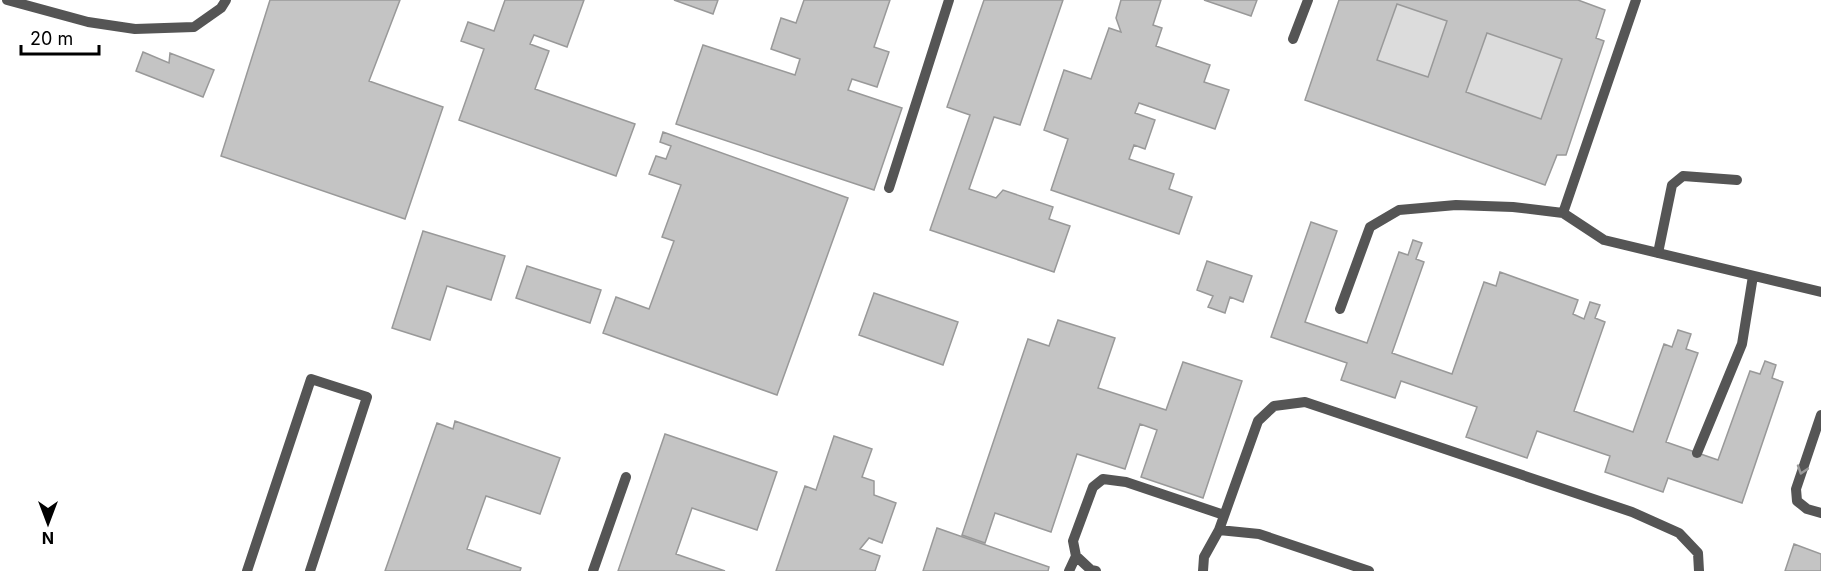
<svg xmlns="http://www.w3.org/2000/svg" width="1821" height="571" font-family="Inter,sans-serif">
  <rect width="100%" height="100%" fill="#fff"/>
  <path fill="#dcdcdc" d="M 1397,4 L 1447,21 L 1428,77 L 1377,60 Z
    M 1487,33 L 1562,59 L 1541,119 L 1466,92 Z"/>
  <path fill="#c4c4c4" stroke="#999" stroke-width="1.5" fill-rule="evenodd" d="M 270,0 L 400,0 L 369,81 L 443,107 L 405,219 L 221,156 Z
    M 505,0 L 584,0 L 567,47 L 534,35 L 530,44 L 549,51 L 535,89 L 635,124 L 616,176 L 459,120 L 484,49 L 461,41 L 468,22 L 494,31 Z
    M 674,0 L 718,0 L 713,14 Z
    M 804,0 L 890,0 L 874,47 L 889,52 L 877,87 L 852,79 L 848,90 L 902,108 L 874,190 L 676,124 L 703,45 L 795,75 L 800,59 L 771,49 L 781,18 L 796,23 Z
    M 984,0 L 1063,0 L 1020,125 L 994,117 L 969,189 L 996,198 L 1003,190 L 1053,207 L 1049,219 L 1070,226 L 1054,272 L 930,230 L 970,115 L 947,107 Z
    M 1121,0 L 1161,0 L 1153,25 L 1162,28 L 1156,46 L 1210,65 L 1204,82 L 1229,90 L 1215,129 L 1139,103 L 1135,113 L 1155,120 L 1145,149 L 1134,145 L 1129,159 L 1174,174 L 1169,189 L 1192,197 L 1179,234 L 1051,190 L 1068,139 L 1044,130 L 1064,70 L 1091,79 L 1109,28 L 1121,32 L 1116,18 Z
    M 1204,0 L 1257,0 L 1251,16 Z
    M 1339,0 L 1578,0 L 1605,10 L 1596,38 L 1604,41 L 1566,155 L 1557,155 L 1545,185 L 1305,100 ZM 1397,4 L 1447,21 L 1428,77 L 1377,60 ZM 1487,33 L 1562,59 L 1541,119 L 1466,92 Z
    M 143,52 L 169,63 L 170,53 L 214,70 L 203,97 L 136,71 Z
    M 663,132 L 848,198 L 777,395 L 603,333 L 616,297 L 649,309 L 674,241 L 662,237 L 681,185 L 649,174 L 656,156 L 666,159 L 671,146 L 660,142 Z
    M 1311,222 L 1337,231 L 1305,322 L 1367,343 L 1399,252 L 1408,255 L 1413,240 L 1422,243 L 1416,259 L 1424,262 L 1392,353 L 1452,374 L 1484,282 L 1496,286 L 1500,272 L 1578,300 L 1573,314 L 1584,319 L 1590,302 L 1600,305 L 1595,318 L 1605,322 L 1574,411 L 1633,432 L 1664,344 L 1672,347 L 1678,330 L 1691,334 L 1686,349 L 1698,353 L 1666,442 L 1718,460 L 1750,371 L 1760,374 L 1765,361 L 1776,365 L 1772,378 L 1783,382 L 1742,503 L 1668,478 L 1663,492 L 1605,472 L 1610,456 L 1537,431 L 1527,458 L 1466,437 L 1477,407 L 1401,381 L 1395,398 L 1341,380 L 1347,363 L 1271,337 Z
    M 423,231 L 505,256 L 491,300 L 447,286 L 430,340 L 392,328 Z
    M 1207,261 L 1252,276 L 1243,302 L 1230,297 L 1225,313 L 1208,307 L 1213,296 L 1197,290 Z
    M 527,266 L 601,290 L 590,323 L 516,298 Z
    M 874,293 L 958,322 L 943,365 L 859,335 Z
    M 1058,320 L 1115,338 L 1098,388 L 1166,410 L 1183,362 L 1242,381 L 1203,498 L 1141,477 L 1157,430 L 1140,424 L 1125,469 L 1077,454 L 1051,532 L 995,513 L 985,543 L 962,535 L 1028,339 L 1049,346 Z
    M 455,421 L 560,458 L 540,514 L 486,496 L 467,549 L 521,568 L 520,571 L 385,571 L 437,423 L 453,429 Z
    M 665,434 L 777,472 L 757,530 L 692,508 L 676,554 L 725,571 L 618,571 Z
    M 834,436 L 872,449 L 862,477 L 874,481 L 874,495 L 896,503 L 882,543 L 869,538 L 860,549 L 880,556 L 875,571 L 776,571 L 805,486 L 816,490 Z
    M 937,528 L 1049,567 L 1048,571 L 923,571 Z
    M 1794,544 L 1821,554 L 1821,571 L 1785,571 Z"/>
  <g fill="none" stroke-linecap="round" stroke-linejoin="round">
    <path stroke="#555" stroke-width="10" d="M 7,0 L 88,22 L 135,29 L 194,27 L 221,8 L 226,0
      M 1636,0 L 1563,213 L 1604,240 L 1821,292
      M 1293,39 L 1308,0
      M 889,188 L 949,0
      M 1658,253 L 1672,185 L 1683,176 L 1737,180
      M 1340,309 L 1370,227 L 1399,210 L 1456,205 L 1513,207 L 1563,213
      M 1821,415 L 1796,489 L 1797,501 L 1807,509 L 1821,513
      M 1697,453 L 1742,344 L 1753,276
      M 1219,530 L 1259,534 L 1369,571
      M 247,571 L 311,379 L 367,397 L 310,571
      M 593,571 L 626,477
      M 1069,571 L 1076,556
      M 1096,571 L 1091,570 L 1076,556 L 1073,541 L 1093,487 L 1103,479 L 1126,482 L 1224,515
      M 1203,571 L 1204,557 L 1219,530 L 1258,421 L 1274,406 L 1305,402 L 1632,512 L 1679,533 L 1698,553 L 1699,571"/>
  </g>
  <defs><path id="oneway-chevron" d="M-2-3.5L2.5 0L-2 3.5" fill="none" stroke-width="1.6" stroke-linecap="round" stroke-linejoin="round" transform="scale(1.5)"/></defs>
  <use stroke="#999" href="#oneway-chevron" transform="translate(1802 470) rotate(108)"/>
  <g transform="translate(48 523) rotate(180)" stroke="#ffffff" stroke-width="4.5" paint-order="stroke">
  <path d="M0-4.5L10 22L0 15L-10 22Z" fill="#000000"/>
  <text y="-9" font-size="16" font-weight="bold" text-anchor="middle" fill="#000000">N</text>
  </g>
  <path d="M21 45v9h78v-9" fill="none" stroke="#000000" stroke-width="3"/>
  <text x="30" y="45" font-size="18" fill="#000000" stroke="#ffffff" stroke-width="4.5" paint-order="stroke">20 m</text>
</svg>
